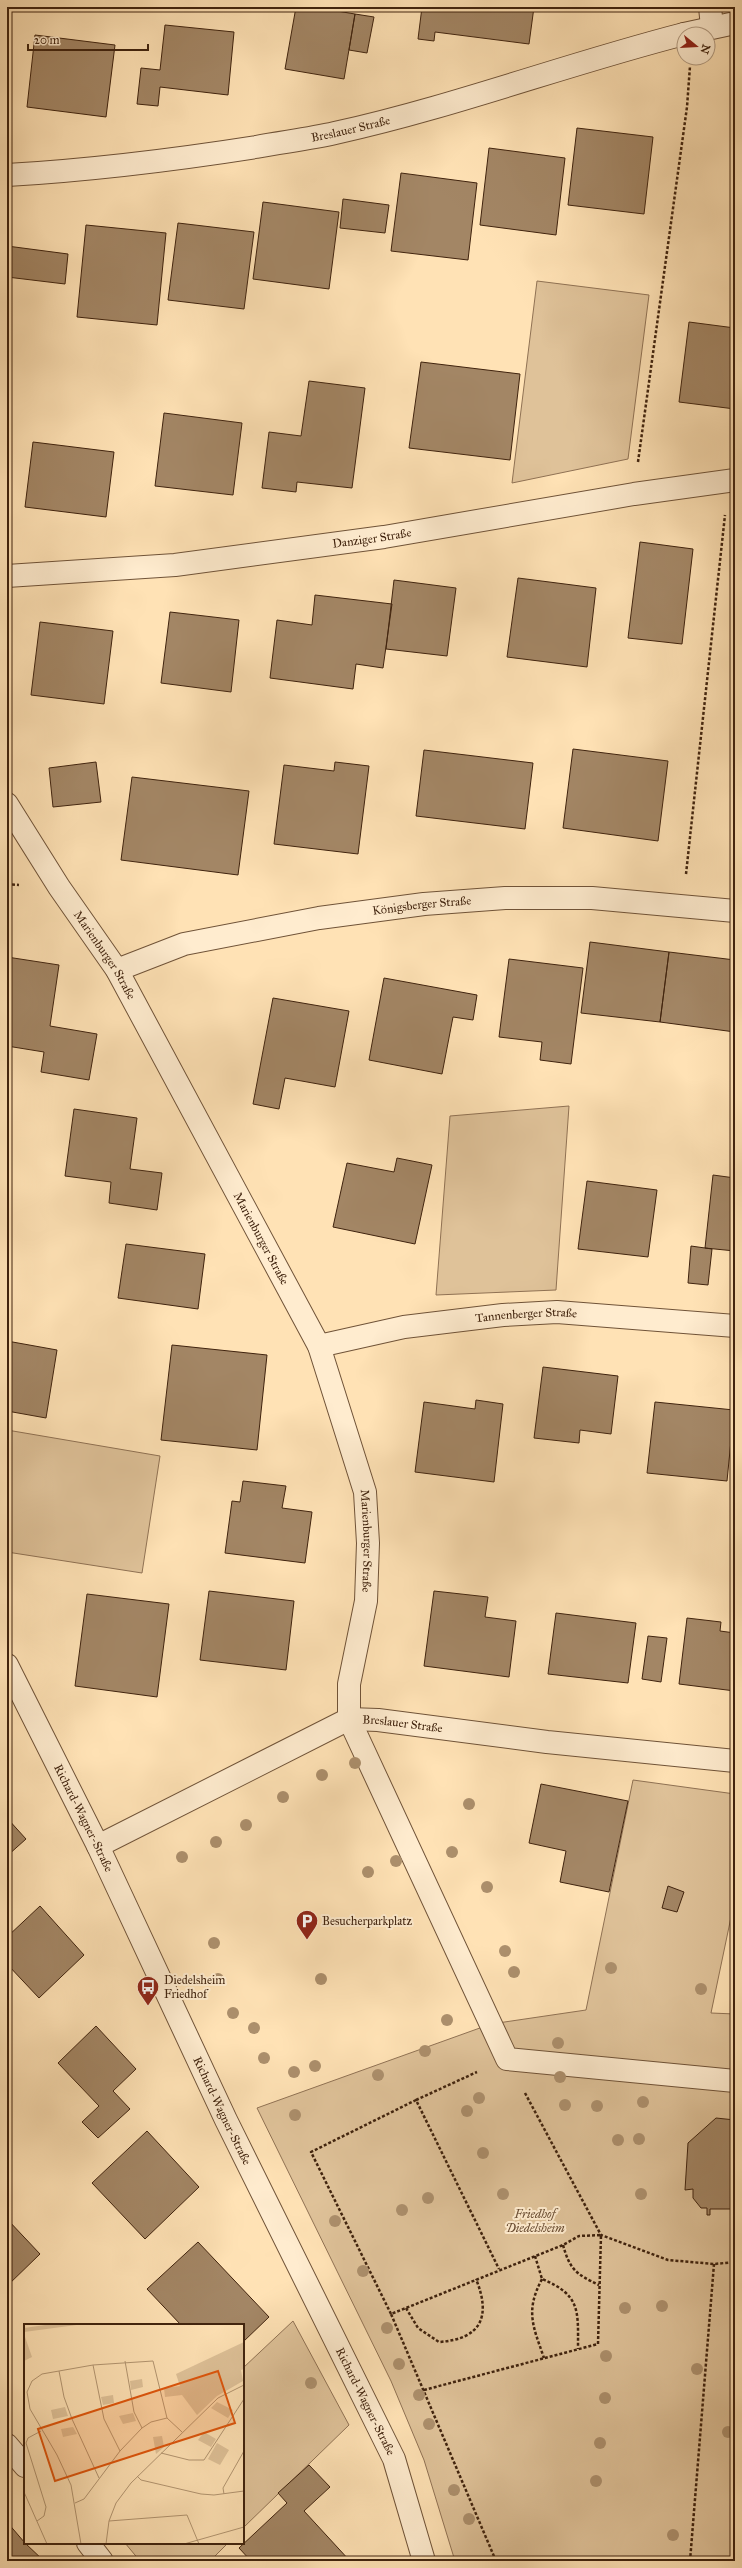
<svg xmlns="http://www.w3.org/2000/svg" width="742" height="2568" font-family="'IM FELL Great Primer',serif">
  <rect width="100%" height="100%" fill="#ffe2b5"/>
  <filter id="stains"><feTurbulence type="fractalNoise" baseFrequency=".005" numOctaves="4"/><feColorMatrix values="0 0 0 0 .2 0 0 0 0 .09 0 0 0 0 .02 0 0 0 .5 -.17"/></filter>
  <radialGradient id="worn" r=".72"><stop offset=".6" stop-color="#630" stop-opacity="0"/><stop offset="1" stop-color="#630" stop-opacity=".3"/></radialGradient>
  <path fill="#dfc299" stroke="#907254" d="M 537,281 L 649,295 L 628,459 L 512,483 Z
    M 569,1106 L 556,1290 L 436,1295 L 450,1116 Z
    M 7,1430 L 160,1456 L 142,1573 L 7,1552 Z
    M 633,1780 L 735,1794 L 735,1898 L 711,2013 L 735,2014 L 735,2561 L 455,2561 L 424,2460 L 391,2381 L 257,2108 L 491,2024 L 586,2010 Z
    M 293,2321 L 349,2425 L 243,2528 L 243,2368 Z
    M 125,2543 L 228,2543 L 210,2561 L 140,2561 Z"/>
  <path fill="#a38665" stroke="#40230e" d="M 296,7 L 313,7 L 355,14 L 344,79 L 285,69 Z
    M 422,7 L 534,7 L 529,44 L 435,32 L 434,41 L 418,39 Z
    M 355,14 L 374,17 L 367,53 L 349,50 Z
    M 165,25 L 234,32 L 228,95 L 160,87 L 158,106 L 137,104 L 141,68 L 160,70 Z
    M 35,35 L 115,45 L 106,117 L 27,107 Z
    M 577,128 L 653,137 L 644,214 L 568,205 Z
    M 489,148 L 565,158 L 556,235 L 480,225 Z
    M 401,173 L 477,183 L 468,260 L 391,251 Z
    M 343,199 L 389,205 L 385,233 L 340,228 Z
    M 263,202 L 339,212 L 329,289 L 253,279 Z
    M 178,223 L 254,232 L 244,309 L 168,300 Z
    M 86,225 L 166,233 L 157,325 L 77,317 Z
    M 7,246 L 68,254 L 65,284 L 7,277 Z
    M 689,322 L 735,328 L 735,409 L 679,402 Z
    M 421,362 L 520,374 L 510,460 L 409,448 Z
    M 309,381 L 365,388 L 352,488 L 297,482 L 296,492 L 262,488 L 269,432 L 301,436 Z
    M 164,413 L 242,423 L 233,495 L 155,486 Z
    M 33,442 L 114,452 L 106,517 L 25,507 Z
    M 640,542 L 693,549 L 682,644 L 628,638 Z
    M 518,578 L 596,588 L 587,667 L 507,657 Z
    M 394,580 L 456,588 L 447,656 L 386,649 Z
    M 315,595 L 392,604 L 383,668 L 356,664 L 353,689 L 270,678 L 277,620 L 312,625 Z
    M 170,612 L 239,620 L 231,692 L 161,683 Z
    M 40,622 L 113,631 L 104,704 L 31,695 Z
    M 573,749 L 668,761 L 658,841 L 563,828 Z
    M 424,750 L 533,763 L 525,829 L 416,816 Z
    M 96,762 L 101,802 L 53,807 L 49,768 Z
    M 335,762 L 369,766 L 358,854 L 274,844 L 284,765 L 334,771 Z
    M 132,777 L 249,791 L 238,875 L 121,860 Z
    M 590,942 L 669,952 L 660,1022 L 581,1013 Z
    M 669,952 L 735,960 L 735,1032 L 660,1022 Z
    M 7,957 L 59,965 L 50,1026 L 97,1034 L 89,1080 L 41,1072 L 44,1052 L 7,1046 Z
    M 509,959 L 583,968 L 571,1064 L 540,1060 L 542,1042 L 499,1037 Z
    M 384,978 L 477,995 L 473,1020 L 453,1017 L 442,1074 L 369,1060 Z
    M 273,998 L 349,1011 L 335,1087 L 285,1078 L 279,1109 L 253,1104 Z
    M 74,1109 L 137,1118 L 130,1169 L 162,1173 L 157,1210 L 109,1203 L 111,1182 L 65,1176 Z
    M 397,1158 L 432,1165 L 415,1244 L 333,1227 L 347,1163 L 394,1172 Z
    M 713,1175 L 735,1178 L 735,1251 L 705,1248 Z
    M 587,1181 L 657,1190 L 648,1257 L 578,1249 Z
    M 126,1244 L 205,1254 L 198,1309 L 118,1298 Z
    M 691,1246 L 712,1249 L 708,1285 L 688,1283 Z
    M 7,1341 L 57,1350 L 46,1418 L 7,1411 Z
    M 172,1345 L 267,1355 L 257,1450 L 161,1440 Z
    M 543,1367 L 618,1376 L 611,1434 L 580,1430 L 579,1443 L 534,1438 Z
    M 735,1399 L 735,1434 L 731,1433 Z
    M 476,1400 L 503,1404 L 494,1482 L 415,1472 L 424,1402 L 475,1409 Z
    M 655,1402 L 734,1410 L 727,1481 L 647,1473 Z
    M 243,1481 L 286,1486 L 282,1508 L 312,1512 L 305,1563 L 225,1553 L 232,1501 L 240,1502 Z
    M 209,1591 L 294,1601 L 286,1670 L 200,1660 Z
    M 434,1591 L 488,1597 L 485,1617 L 516,1621 L 509,1677 L 424,1666 Z
    M 87,1594 L 169,1604 L 157,1697 L 75,1686 Z
    M 556,1613 L 636,1623 L 628,1683 L 548,1674 Z
    M 687,1618 L 721,1622 L 720,1631 L 735,1633 L 735,1691 L 679,1684 Z
    M 648,1636 L 667,1638 L 661,1682 L 642,1679 Z
    M 541,1784 L 628,1801 L 609,1892 L 560,1882 L 566,1851 L 529,1843 Z
    M 7,1818 L 26,1839 L 7,1856 Z
    M 668,1886 L 684,1892 L 677,1912 L 662,1908 Z
    M 40,1906 L 84,1955 L 39,1998 L 7,1964 L 7,1937 Z
    M 96,2026 L 136,2069 L 113,2091 L 130,2109 L 98,2138 L 82,2122 L 99,2106 L 58,2063 Z
    M 716,2118 L 735,2120 L 735,2216 L 731,2216 L 731,2209 L 710,2209 L 710,2215 L 707,2215 L 707,2208 L 701,2208 L 693,2198 L 693,2189 L 685,2190 L 688,2143 Z
    M 147,2131 L 199,2187 L 145,2239 L 92,2183 Z
    M 7,2219 L 40,2254 L 7,2286 Z
    M 198,2242 L 269,2317 L 243,2342 L 243,2325 L 181,2325 L 147,2289 Z
    M 309,2465 L 330,2487 L 304,2511 L 350,2561 L 251,2561 L 239,2548 L 287,2503 L 278,2493 Z
    M 7,2522 L 25,2543 L 44,2561 L 7,2561 Z"/>
  <g fill="none" stroke-linecap="round" stroke-linejoin="round">
    <g stroke="#705338" stroke-width="24">
      <g id="minor">
        <path d="M 710,7 L 712,27"/>
        <path d="M 684,34 L 735,23"/>
        <path id="s1" d="M 7,175 C 91,170 173,160 256,147 C 282,142 309,139 335,133 C 453,107 567,64 684,34"/>
        <path id="s2" d="M 7,576 L 175,565 L 384,537 L 634,494 L 735,480"/>
        <path id="s3" d="M 7,804 L 59,887 L 117,970 L 319,1346 L 365,1492 L 368,1543 L 366,1601 L 349,1684 L 349,1719 L 507,2059 L 735,2081"/>
        <path id="s4" d="M 117,970 L 184,944 L 319,918 L 424,904 L 505,898 L 592,898 L 735,911"/>
        <path id="s5" d="M 319,1346 L 404,1327 L 503,1315 L 557,1312 L 735,1326"/>
        <path id="s6" d="M 7,1665 L 98,1846 L 226,2120 L 394,2459 L 424,2561"/>
        <path id="s7" d="M 98,1846 L 349,1719 L 378,1720 L 547,1742 L 735,1761"/>
        <path d="M 7,2445 L 25,2466"/>
        <path d="M 88,2543 L 102,2561"/>
      </g>
    </g>
    <path stroke="#40230e" stroke-width="2.5" stroke-dasharray="3 2" stroke-linecap="butt" d="M 638,462 L 687,107 L 690,66
      M 686,874 L 725,515
      M 7,884 L 19,885
      M 525,2093 L 601,2235 L 668,2260 L 714,2264 L 735,2262
      M 416,2100 L 477,2072
      M 563,2245 C 570,2270 576,2274 599,2285
      M 535,2256 L 542,2279 C 581,2295 578,2311 578,2349
      M 542,2279 C 525,2311 533,2326 544,2358
      M 406,2308 L 418,2328 L 439,2342 C 482,2339 491,2316 476,2279
      M 391,2314 L 311,2152 L 416,2100 L 499,2269
      M 424,2390 L 598,2344 L 601,2235 L 579,2236 L 563,2245 L 391,2314 L 496,2561
      M 690,2561 L 714,2264"/>
    <use href="#minor" stroke="#ffeccf" stroke-width="22"/>
  </g>
  <g fill="#ac8f6c">
    <circle cx="355" cy="1763" r="6"/>
    <circle cx="322" cy="1775" r="6"/>
    <circle cx="283" cy="1797" r="6"/>
    <circle cx="469" cy="1804" r="6"/>
    <circle cx="246" cy="1825" r="6"/>
    <circle cx="216" cy="1842" r="6"/>
    <circle cx="452" cy="1852" r="6"/>
    <circle cx="182" cy="1857" r="6"/>
    <circle cx="396" cy="1861" r="6"/>
    <circle cx="368" cy="1872" r="6"/>
    <circle cx="487" cy="1887" r="6"/>
    <circle cx="214" cy="1943" r="6"/>
    <circle cx="505" cy="1951" r="6"/>
    <circle cx="611" cy="1968" r="6"/>
    <circle cx="514" cy="1972" r="6"/>
    <circle cx="218" cy="1979" r="6"/>
    <circle cx="321" cy="1979" r="6"/>
    <circle cx="701" cy="1989" r="6"/>
    <circle cx="233" cy="2013" r="6"/>
    <circle cx="447" cy="2020" r="6"/>
    <circle cx="254" cy="2028" r="6"/>
    <circle cx="558" cy="2043" r="6"/>
    <circle cx="425" cy="2051" r="6"/>
    <circle cx="264" cy="2058" r="6"/>
    <circle cx="315" cy="2066" r="6"/>
    <circle cx="294" cy="2072" r="6"/>
    <circle cx="378" cy="2075" r="6"/>
    <circle cx="560" cy="2077" r="6"/>
    <circle cx="479" cy="2098" r="6"/>
    <circle cx="643" cy="2102" r="6"/>
    <circle cx="565" cy="2105" r="6"/>
    <circle cx="597" cy="2106" r="6"/>
    <circle cx="467" cy="2111" r="6"/>
    <circle cx="295" cy="2115" r="6"/>
    <circle cx="639" cy="2139" r="6"/>
    <circle cx="618" cy="2140" r="6"/>
    <circle cx="483" cy="2153" r="6"/>
    <circle cx="503" cy="2194" r="6"/>
    <circle cx="641" cy="2194" r="6"/>
    <circle cx="428" cy="2198" r="6"/>
    <circle cx="402" cy="2210" r="6"/>
    <circle cx="335" cy="2221" r="6"/>
    <circle cx="363" cy="2271" r="6"/>
    <circle cx="662" cy="2306" r="6"/>
    <circle cx="625" cy="2308" r="6"/>
    <circle cx="387" cy="2328" r="6"/>
    <circle cx="606" cy="2356" r="6"/>
    <circle cx="399" cy="2364" r="6"/>
    <circle cx="697" cy="2369" r="6"/>
    <circle cx="311" cy="2383" r="6"/>
    <circle cx="419" cy="2395" r="6"/>
    <circle cx="605" cy="2398" r="6"/>
    <circle cx="429" cy="2424" r="6"/>
    <circle cx="728" cy="2432" r="6"/>
    <circle cx="600" cy="2443" r="6"/>
    <circle cx="596" cy="2481" r="6"/>
    <circle cx="454" cy="2490" r="6"/>
    <circle cx="469" cy="2519" r="6"/>
    <circle cx="673" cy="2535" r="6"/>
  </g>
  <defs>
    <g id="parking-pin" transform="scale(1.15)"><path d="M0 17L-7.5 6A9.5 9.5 0 1 1 7.5 6Z" fill="#8f2418" stroke="#ffeccf"/><path d="M-3.5-5.5H1a3.5 3.5 0 0 1 0 7H-1V5.5H-3.5ZM-1-3.4V-.6H.8a1.4 1.4 0 0 0 0-2.8Z" fill="#fff"/></g>
    <g id="bus-pin" transform="scale(1.15)"><path d="M0 17L-7.5 6A9.5 9.5 0 1 1 7.5 6Z" fill="#8f2418" stroke="#ffeccf"/><path d="M-5-6H5V4H4V6H2V4H-2V6H-4V4H-5ZM-3.5-4V0h7V-4ZM-3.5 1.2v1.5H-2V1.2ZM2 1.2v1.5H3.5V1.2Z" fill="#fff"/></g>
  </defs>
  <g fill-rule="evenodd">
    <use href="#parking-pin" x="307" y="1921"/>
    <use href="#bus-pin" x="148" y="1987"/>
  </g>
  <g text-anchor="middle" dominant-baseline="central" stroke-width="4" stroke-linejoin="round" paint-order="stroke">
    <g font-size="12" fill="#40230e" stroke="#ffeccf">
      <text stroke="none"><textPath href="#s1" startOffset="347">Breslauer Straße</textPath></text>
      <text stroke="none"><textPath href="#s2" startOffset="367">Danziger Straße</textPath></text>
      <text stroke="none"><textPath href="#s4" startOffset="313">Königsberger Straße</textPath></text>
      <text stroke="none"><textPath href="#s3" startOffset="180">Marienburger Straße</textPath></text>
      <text stroke="none"><textPath href="#s3" startOffset="504">Marienburger Straße</textPath></text>
      <text stroke="none"><textPath href="#s5" startOffset="210">Tannenberger Straße</textPath></text>
      <text stroke="none"><textPath href="#s3" startOffset="828">Marienburger Straße</textPath></text>
      <text stroke="none"><textPath href="#s7" startOffset="335">Breslauer Straße</textPath></text>
      <text stroke="none"><textPath href="#s6" startOffset="171">Richard-Wagner-Straße</textPath></text>
      <text stroke="none"><textPath href="#s6" startOffset="495">Richard-Wagner-Straße</textPath></text>
      <text stroke="none"><textPath href="#s6" startOffset="819">Richard-Wagner-Straße</textPath></text>
    </g>
    <g font-size="12" fill="#40230e" stroke="#ffeccf" text-anchor="start">
      <text x="322" y="1921">Besucherparkplatz</text>
      <text x="164" y="1980">Diedelsheim<tspan x="164" dy="14">Friedhof</tspan></text>
    </g>
    <g font-size="12" font-style="italic" fill="#684b31" stroke="#ffeccf">
      <text x="535" y="2214">Friedhof<tspan x="535" dy="14">Diedelsheim</tspan></text>
    </g>
  </g>
  <g transform="translate(24 2324)">
    <rect width="220" height="220" fill="#ffe2b5"/>
    <path d="M 28,0 L 36,1 L 60,0 L 0,8 L 0,4 ZM 0,10 L 8,33 L 0,37 ZM 220,18 L 220,45 L 217,46 L 219,57 L 193,72 L 173,91 L 158,71 L 141,73 L 140,64 L 156,62 L 152,50 ZM 118,55 L 119,63 L 107,66 L 106,57 ZM 89,71 L 90,79 L 79,81 L 77,73 ZM 193,78 L 209,86 L 204,94 L 187,84 ZM 41,83 L 44,92 L 29,95 L 27,86 ZM 109,89 L 112,97 L 99,100 L 95,92 ZM 49,103 L 53,110 L 39,113 L 37,105 ZM 180,108 L 192,115 L 187,123 L 174,116 ZM 138,112 L 140,123 L 132,130 L 129,113 ZM 193,119 L 205,126 L 196,141 L 184,135 Z" fill="#dfc299"/>
    <path fill="none" stroke="#b39672" stroke-width="1" d="M 101,37 L 110,88 L 118,104M 69,41 L 80,95 L 96,127M 35,47 L 40,73 L 48,95 L 75,154M 137,129 L 165,136 L 180,136 L 220,75M 113,152 L 117,156 L 177,170 L 190,171 L 220,167M 0,168 L 23,220M 200,170 L 199,164 L 220,127M 51,179 L 60,175 L 96,127 L 118,104 L 127,98 L 143,94M 13,197 L 20,192 L 22,183 L 2,119 L 4,114 L 17,107M 85,197 L 163,191 L 175,220M 57,220 L 47,161 L 33,131 L 6,85 L 3,68 L 8,57 L 18,50 L 69,41 L 129,37 L 143,94 L 158,108M 82,220 L 85,197 L 92,179 L 107,159 L 194,74 L 220,61M 160,220 L 220,203"/>
    <path fill="#e0560c" fill-opacity="0.15" stroke="#e0560c" stroke-width="2" d="M 194,47 L 211,99 L 31,157 L 14,105 Z"/>
    <rect width="220" height="220" fill="none" stroke="#40230e" stroke-width="2"/>
  </g>
  <rect width="742" height="2568" fill="none" stroke="#ffe2b5" stroke-width="24"/>
  <rect x="8" y="8" width="726" height="2552" fill="none" stroke="#40230e" stroke-width="2"/>
  <rect x="12" y="12" width="718" height="2544" fill="none" stroke="#40230e"/>
  <g transform="translate(696 46) rotate(108)"><circle r="19" fill="#ffeccf" stroke="#b39c82"/>
  <path d="M0-3L7 15L0 10L-7 15Z" fill="#8f2418"/>
  <text y="-6" font-size="11" font-weight="bold" text-anchor="middle" fill="#40230e">N</text>
  </g>
  <path d="M28 44v6h120v-6" fill="none" stroke="#40230e" stroke-width="2"/>
  <text x="34" y="44" font-size="12" fill="#40230e" stroke="#ffeccf" stroke-width="3" paint-order="stroke">20 m</text>
  <rect width="100%" height="100%" filter="url(#stains)"/>
  <rect width="100%" height="100%" fill="url(#worn)"/>
</svg>
